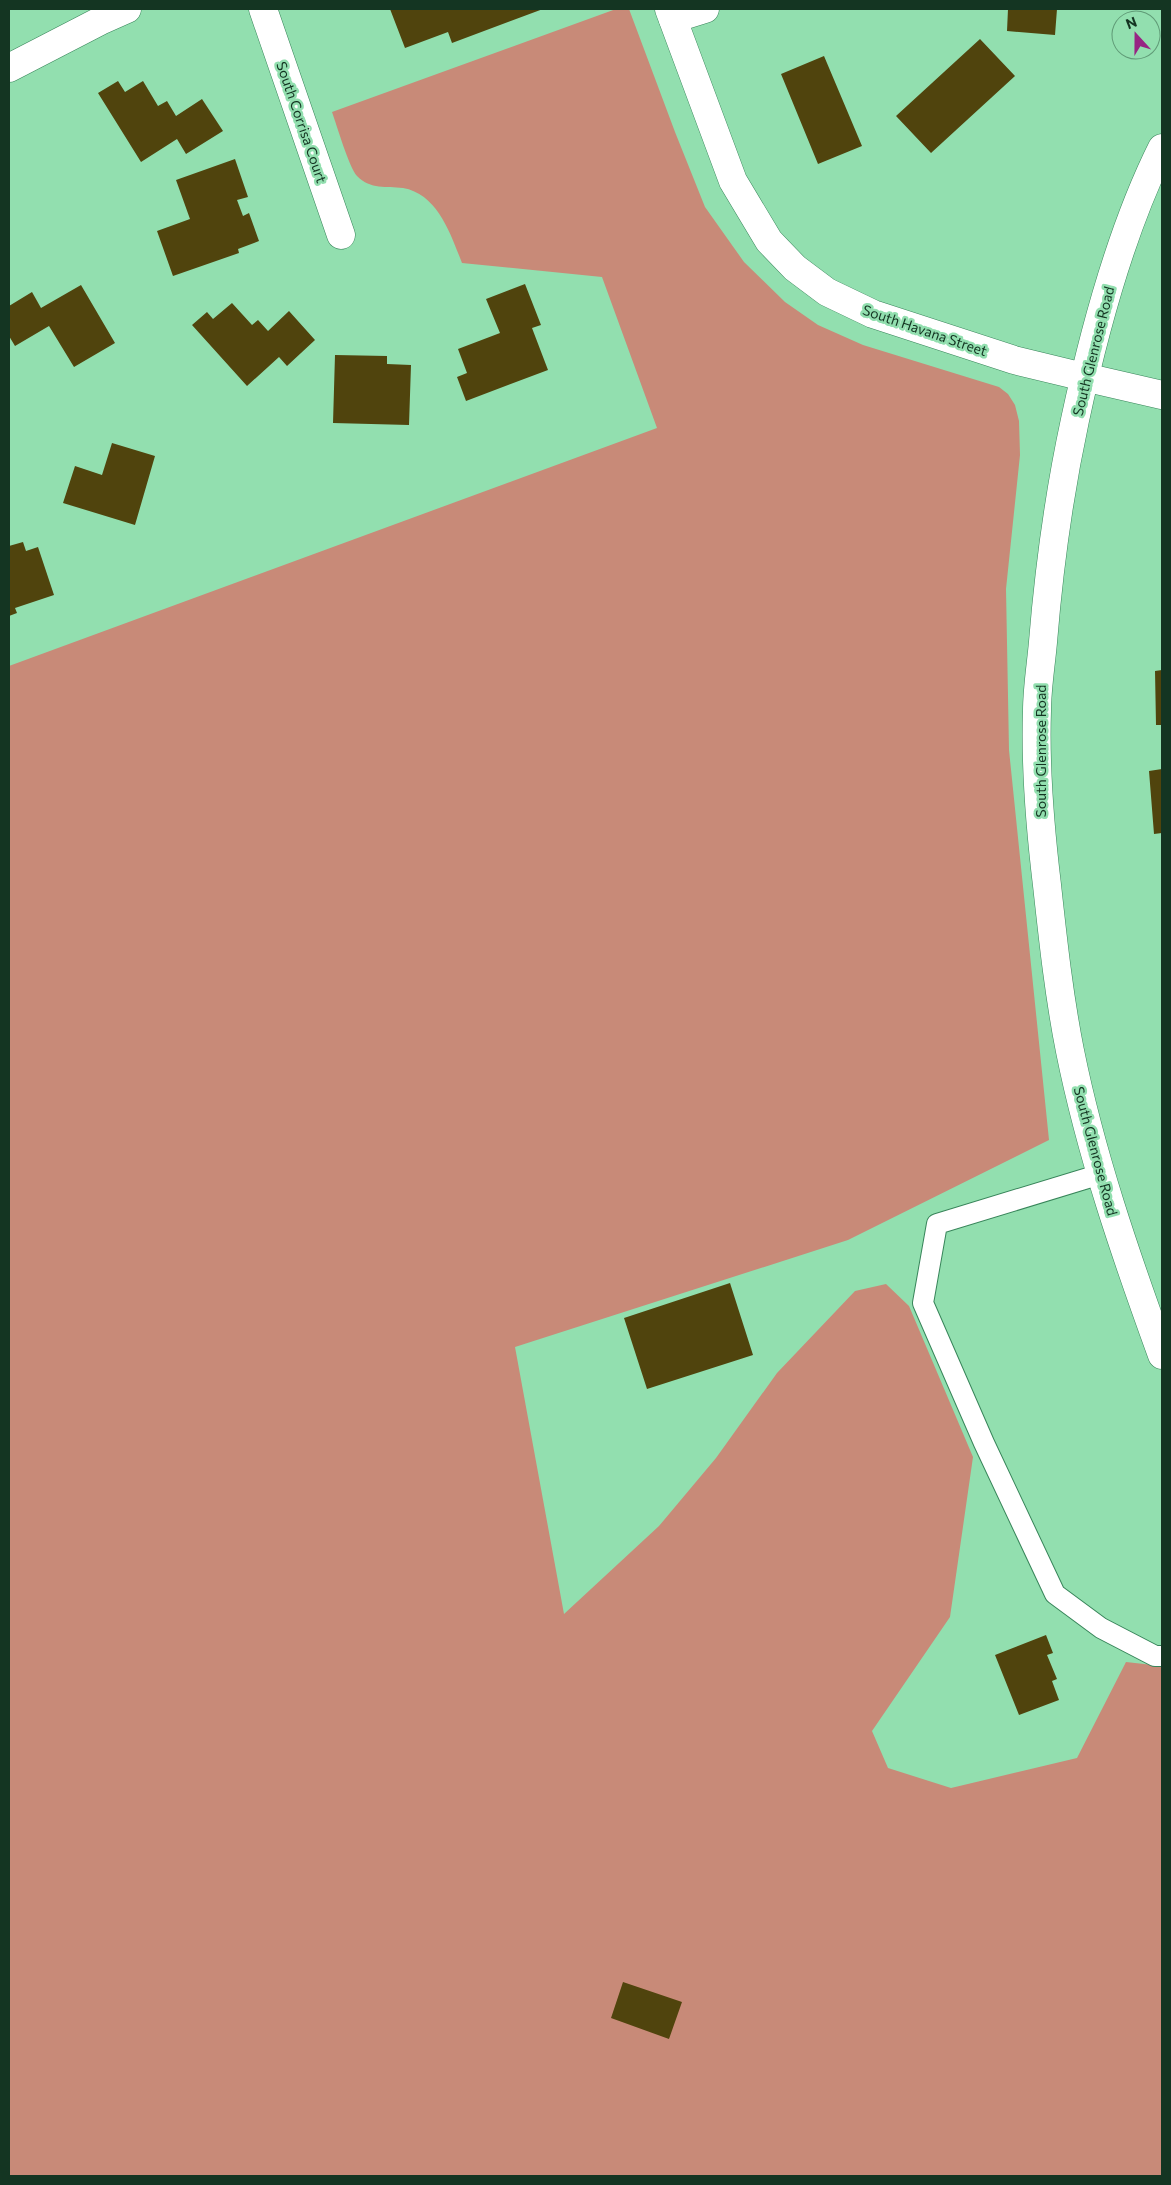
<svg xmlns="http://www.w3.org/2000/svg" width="1171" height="2185" font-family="Commissioner,sans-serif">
  <rect width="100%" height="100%" fill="#92dfaf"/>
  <path fill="#c88a78" d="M 616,9 L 629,9 L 675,132 L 705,207 L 744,262 L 785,302 L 818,325 L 863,345 L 999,387 L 1008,394 L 1015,405 L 1019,421 L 1020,455 L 1006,589 L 1009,750 L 1049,1140 L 848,1240 L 515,1347 L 564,1614 L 659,1526 L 716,1458 L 777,1373 L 855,1291 L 886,1284 L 909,1306 L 973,1457 L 950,1617 L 872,1731 L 888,1768 L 951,1788 L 1077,1758 L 1126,1662 L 1162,1666 L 1162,2176 L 9,2176 L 9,666 L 657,428 L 602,277 L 462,263 C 451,235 438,194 403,188 C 386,186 371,190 357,176 C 349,167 337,126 332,112 Z"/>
  <path fill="#50440d" d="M 390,9 L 543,9 L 452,43 L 448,32 L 405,48 Z
    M 1008,9 L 1057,9 L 1055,35 L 1007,31 Z
    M 980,39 L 1015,76 L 931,153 L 896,116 Z
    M 824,56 L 862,146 L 818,164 L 781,74 Z
    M 118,81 L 125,92 L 143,81 L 158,106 L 167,101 L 176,116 L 202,99 L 223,131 L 186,154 L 177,139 L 141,162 L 98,93 Z
    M 235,159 L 248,197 L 237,200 L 243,216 L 249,213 L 259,241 L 238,249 L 239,253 L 173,276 L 157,231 L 190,219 L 176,180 Z
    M 525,284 L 541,325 L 532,328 L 548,370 L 466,401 L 457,377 L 467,373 L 458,349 L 500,333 L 486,299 Z
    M 81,285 L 115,343 L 74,367 L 49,326 L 15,346 L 9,336 L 9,306 L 32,292 L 41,308 Z
    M 232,303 L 252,325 L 258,320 L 268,331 L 289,311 L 315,340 L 287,366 L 279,357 L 247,386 L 192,325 L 207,312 L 213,319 Z
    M 335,355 L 387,356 L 387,364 L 411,365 L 409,425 L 333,423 Z
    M 112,443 L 155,456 L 135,525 L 63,503 L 75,466 L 102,475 Z
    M 23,542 L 26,551 L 38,547 L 54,595 L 15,608 L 17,613 L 9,616 L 9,546 Z
    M 1162,670 L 1162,725 L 1156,725 L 1155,671 Z
    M 1162,769 L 1162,833 L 1154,834 L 1149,771 Z
    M 730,1283 L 753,1355 L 647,1389 L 624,1318 Z
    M 1046,1635 L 1053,1653 L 1047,1655 L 1057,1679 L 1052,1681 L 1059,1700 L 1019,1715 L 995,1655 Z
    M 623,1982 L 682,2002 L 669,2039 L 611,2018 Z"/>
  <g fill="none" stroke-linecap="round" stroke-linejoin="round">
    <g stroke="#38855a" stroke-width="22">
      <path id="lane" d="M 1101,1174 L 937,1224 L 923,1303 L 984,1443 L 1055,1594 L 1101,1628 L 1155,1656 L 1162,1656"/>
    </g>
    <g stroke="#38855a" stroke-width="29">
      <path id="street" d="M 263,9 L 341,235
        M 673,19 L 705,9
        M 9,68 L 100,21 L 127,9
        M 1084,377 L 1162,395"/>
    </g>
    <g stroke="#38855a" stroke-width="29">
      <path id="secondary" d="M 669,9 L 733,181 L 769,241 L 795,268 L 827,292 L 873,314 L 1014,360 L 1084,377
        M 1162,148 C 1121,230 1094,331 1075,420 C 1059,494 1049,568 1043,642 C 1041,665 1037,688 1037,711 C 1035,769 1040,827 1047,885 C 1053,940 1059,996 1070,1051 C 1091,1155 1126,1256 1162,1355"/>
    </g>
    <use href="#lane" stroke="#fff" stroke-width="20"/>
    <use href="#street" stroke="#fff" stroke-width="28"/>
    <use href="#secondary" stroke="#fff" stroke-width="28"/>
  </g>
  <g text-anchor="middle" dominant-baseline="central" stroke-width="5" stroke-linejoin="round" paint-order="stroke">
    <g font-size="14" fill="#143522" stroke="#92dfaf">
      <text transform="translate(302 122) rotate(71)">South Corrisa Court</text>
      <text transform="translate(925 330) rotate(19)">South Havana Street</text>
      <text transform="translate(1093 351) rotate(-76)">South Glenrose Road</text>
      <text transform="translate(1040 751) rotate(-90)">South Glenrose Road</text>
      <text transform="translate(1096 1151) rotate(75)">South Glenrose Road</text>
    </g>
  </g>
  <rect width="1171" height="2185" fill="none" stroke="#143522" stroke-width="20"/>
  <g transform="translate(1136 35) rotate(339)"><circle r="24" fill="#92dfaf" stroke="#609b77"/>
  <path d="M0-4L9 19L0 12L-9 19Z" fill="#972583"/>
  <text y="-8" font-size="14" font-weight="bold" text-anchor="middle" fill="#143522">N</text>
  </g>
</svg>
